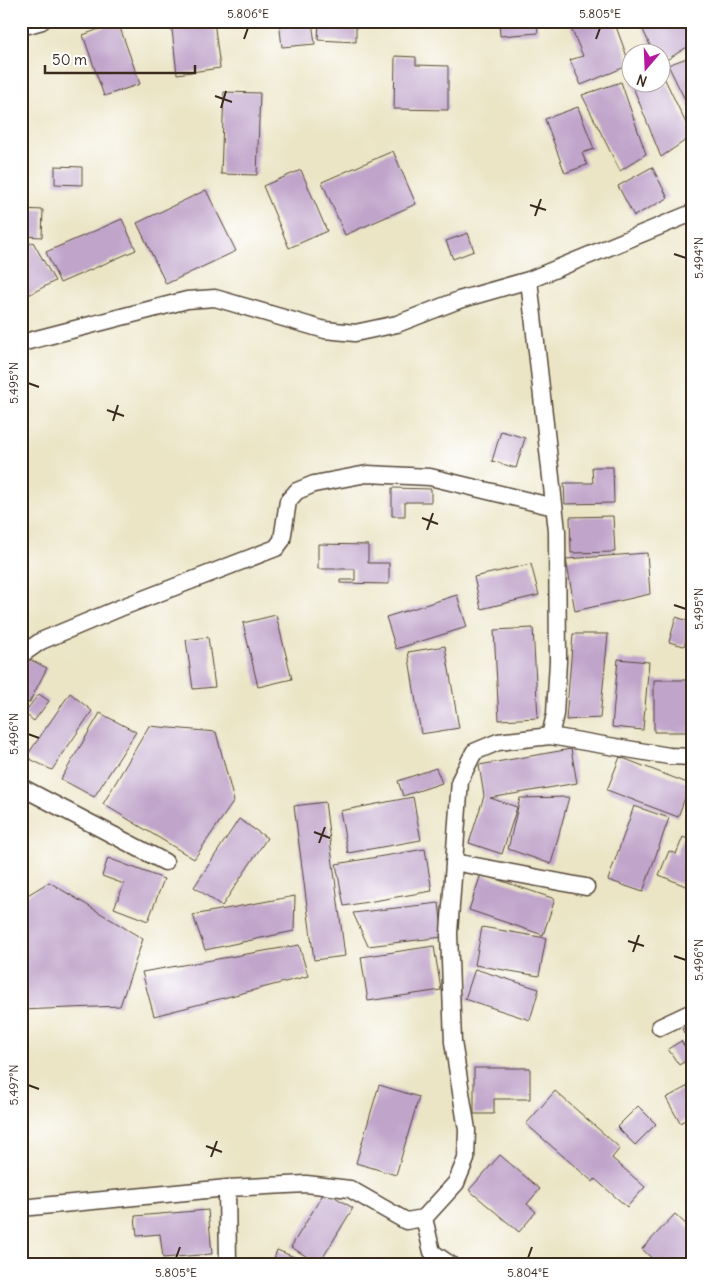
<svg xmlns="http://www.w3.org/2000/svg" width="713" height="1286" font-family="Delius,sans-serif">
  <rect width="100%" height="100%" fill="#fff"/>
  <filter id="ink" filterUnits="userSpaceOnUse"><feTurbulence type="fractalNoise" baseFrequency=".02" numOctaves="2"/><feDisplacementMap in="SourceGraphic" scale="10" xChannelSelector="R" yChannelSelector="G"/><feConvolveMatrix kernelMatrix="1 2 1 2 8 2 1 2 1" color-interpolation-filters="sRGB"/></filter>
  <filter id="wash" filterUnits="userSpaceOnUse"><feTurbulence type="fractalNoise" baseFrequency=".0096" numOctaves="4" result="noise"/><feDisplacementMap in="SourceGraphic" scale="20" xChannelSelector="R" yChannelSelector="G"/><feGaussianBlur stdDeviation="1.12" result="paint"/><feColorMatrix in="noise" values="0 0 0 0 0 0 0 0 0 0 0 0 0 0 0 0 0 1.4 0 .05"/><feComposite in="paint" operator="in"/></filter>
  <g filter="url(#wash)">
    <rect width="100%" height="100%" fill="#ebe5c6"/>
    <g id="blocks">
      <path fill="#c0a4ca" d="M 171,21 L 214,21 L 220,68 L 177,74 Z
        M 279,21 L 312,21 L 315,44 L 282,47 Z
        M 319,21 L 356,21 L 356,42 L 318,40 Z
        M 499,21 L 537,21 L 538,33 L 500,36 Z
        M 568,21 L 614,21 L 630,65 L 581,85 L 570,60 L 583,56 Z
        M 639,21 L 692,21 L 692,44 L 660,64 L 660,52 L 653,52 Z
        M 118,22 L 140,84 L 104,96 L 83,35 Z
        M 395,56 L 416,57 L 416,65 L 448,66 L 448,110 L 394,109 Z
        M 692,56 L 692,114 L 668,65 Z
        M 660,69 L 692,136 L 661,157 L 631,82 L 660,82 Z
        M 621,82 L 646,154 L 620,171 L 582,95 Z
        M 224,92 L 260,93 L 257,175 L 221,174 Z
        M 578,107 L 594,149 L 582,153 L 587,165 L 565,173 L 545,119 Z
        M 393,151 L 416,204 L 345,235 L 322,182 Z
        M 55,166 L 82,167 L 82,185 L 55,184 Z
        M 652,167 L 668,198 L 634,216 L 618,186 Z
        M 301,170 L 327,231 L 289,248 L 263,186 Z
        M 206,190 L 236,251 L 166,284 L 137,223 Z
        M 21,209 L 43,210 L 42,237 L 21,236 Z
        M 122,219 L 136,250 L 60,283 L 46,252 Z
        M 468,233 L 474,251 L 453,259 L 446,241 Z
        M 33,242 L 55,281 L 21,299 L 21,248 Z
        M 501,431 L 525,438 L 516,468 L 492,461 Z
        M 592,467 L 613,467 L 614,503 L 565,504 L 564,483 L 593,483 Z
        M 392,488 L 431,489 L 431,502 L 405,502 L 405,516 L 392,516 Z
        M 613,516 L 615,552 L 571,553 L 570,517 Z
        M 318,544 L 368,545 L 368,563 L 389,563 L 389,584 L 340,583 L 340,580 L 355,580 L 355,569 L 318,569 Z
        M 647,553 L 650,594 L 575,611 L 566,559 Z
        M 531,564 L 539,595 L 481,609 L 474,577 Z
        M 457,595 L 467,627 L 396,649 L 386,617 Z
        M 276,615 L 292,679 L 258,687 L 243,623 Z
        M 676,617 L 691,622 L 684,646 L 669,642 Z
        M 533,628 L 538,718 L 499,720 L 494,630 Z
        M 573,634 L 608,634 L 600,718 L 566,720 Z
        M 208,637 L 215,687 L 193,689 L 186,640 Z
        M 445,646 L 459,728 L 421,734 L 408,652 Z
        M 27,658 L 47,668 L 29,703 L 21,699 L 21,668 Z
        M 618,659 L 649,662 L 643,730 L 612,727 Z
        M 654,680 L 692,680 L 692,732 L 654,732 Z
        M 70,693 L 92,711 L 52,770 L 26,757 Z
        M 39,694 L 49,701 L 34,721 L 24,713 Z
        M 100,713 L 136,732 L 94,797 L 61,779 Z
        M 149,726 L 216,732 L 234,801 L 194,859 L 103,804 Z
        M 571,749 L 577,783 L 490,798 L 517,807 L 502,854 L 469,843 L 484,796 L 479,765 Z
        M 620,757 L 690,784 L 678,817 L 607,790 Z
        M 436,768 L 442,783 L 403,796 L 398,781 Z
        M 413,797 L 421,840 L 348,853 L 340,811 Z
        M 569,797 L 551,864 L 508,849 L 520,798 Z
        M 325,802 L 345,956 L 314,960 L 294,806 Z
        M 634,806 L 669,818 L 643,892 L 608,880 Z
        M 239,819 L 267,838 L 222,906 L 194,887 Z
        M 683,837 L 692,841 L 692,879 L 688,887 L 659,875 L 669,851 L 676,854 Z
        M 425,849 L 432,891 L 344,906 L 336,864 Z
        M 108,858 L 164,879 L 148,921 L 114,908 L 124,884 L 102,876 Z
        M 481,874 L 555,899 L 543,935 L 469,910 Z
        M 49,882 L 143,939 L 120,1006 L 21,1010 L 21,899 Z
        M 295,896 L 294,931 L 205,950 L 193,915 Z
        M 439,903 L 443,937 L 368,946 L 353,913 Z
        M 482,927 L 546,938 L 539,976 L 475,965 Z
        M 299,945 L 308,976 L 154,1016 L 142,972 Z
        M 434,946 L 441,990 L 368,1001 L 361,957 Z
        M 475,969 L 539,989 L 530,1020 L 465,999 Z
        M 692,1024 L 692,1047 L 682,1029 Z
        M 681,1041 L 692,1057 L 679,1065 L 668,1049 Z
        M 474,1068 L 530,1068 L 530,1099 L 494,1099 L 494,1114 L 474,1114 Z
        M 692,1084 L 692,1116 L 680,1123 L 666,1098 Z
        M 379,1085 L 419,1097 L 396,1175 L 356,1163 Z
        M 555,1091 L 620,1148 L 612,1158 L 645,1187 L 627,1207 L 595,1179 L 593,1182 L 526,1124 Z
        M 638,1106 L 656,1124 L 635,1145 L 617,1127 Z
        M 500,1155 L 540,1189 L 527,1204 L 536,1212 L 519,1232 L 469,1190 Z
        M 325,1191 L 353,1208 L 319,1264 L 291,1247 Z
        M 208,1210 L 212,1254 L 163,1258 L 160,1234 L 137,1236 L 135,1216 Z
        M 675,1214 L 692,1230 L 692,1255 L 682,1265 L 659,1265 L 642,1249 Z
        M 277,1250 L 314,1265 L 272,1265 Z"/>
    </g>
  </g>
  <g filter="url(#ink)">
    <use href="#blocks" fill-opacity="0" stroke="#554637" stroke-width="1"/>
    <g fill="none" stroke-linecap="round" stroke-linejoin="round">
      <g stroke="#554637" stroke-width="19">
        <path id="minor" d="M 21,27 L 42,21
          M 21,343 L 187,300 L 215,298 L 325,330 L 355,333 L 397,324 L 459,300 L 529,280 L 692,213
          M 21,655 L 41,641 L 120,608 L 276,548 L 282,540 L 288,501 L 297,491 L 314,484 L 367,474 L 430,477 L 554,507
          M 550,736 L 669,756 L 692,757
          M 21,787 L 165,862
          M 454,862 L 586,887
          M 660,1027 L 692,1012
          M 227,1188 L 228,1265
          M 21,1208 L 227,1188 L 306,1184 L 350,1189 L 406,1221 L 424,1218 L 456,1183 L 466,1159 L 467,1130 L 453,1042 L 449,933 L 460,780 L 474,752 L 498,742 L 550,736 L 555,714 L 558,661 L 557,531 L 529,280
          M 424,1218 L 432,1252 L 451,1265"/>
      </g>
      <use href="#minor" stroke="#fff" stroke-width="16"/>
    </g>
  </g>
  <path fill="none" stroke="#3b2a1e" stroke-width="2" d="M 244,39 L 248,28M 596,39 L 600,28M 215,96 L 232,102M 221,108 L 226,91M 530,205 L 546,210M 535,216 L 541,199M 674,254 L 686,258M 28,383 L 39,387M 107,410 L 124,416M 113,421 L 118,405M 422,518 L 438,524M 427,530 L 433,513M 674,605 L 686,609M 28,734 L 39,738M 314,832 L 330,838M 319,843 L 325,827M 628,941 L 644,946M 633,952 L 639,935M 674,956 L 686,960M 28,1085 L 39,1089M 206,1146 L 222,1152M 211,1157 L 217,1141M 176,1258 L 180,1247M 528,1258 L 532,1247"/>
  <rect width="713" height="1286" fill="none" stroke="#fff" stroke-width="55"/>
  <g transform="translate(646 68) rotate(199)"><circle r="24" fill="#ffffff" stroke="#b1aaa5"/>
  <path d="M0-4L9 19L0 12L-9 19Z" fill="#b5179e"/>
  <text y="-8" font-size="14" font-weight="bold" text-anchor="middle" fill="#3b2a1e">N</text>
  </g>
  <path d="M45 65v8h150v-8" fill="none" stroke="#3b2a1e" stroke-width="2.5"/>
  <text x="52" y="65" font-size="15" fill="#3b2a1e" stroke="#ffffff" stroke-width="4" paint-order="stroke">50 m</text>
  <rect x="28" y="28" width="658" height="1230" fill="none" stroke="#3b2a1e" stroke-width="2"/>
  <g font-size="12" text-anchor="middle" fill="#3b2a1e">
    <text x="248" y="18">5.806°E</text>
    <text x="600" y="18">5.805°E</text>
    <text transform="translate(699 258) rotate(-90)" y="4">5.494°N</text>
    <text transform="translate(14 383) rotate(-90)" y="4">5.495°N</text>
    <text transform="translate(699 609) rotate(-90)" y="4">5.495°N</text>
    <text transform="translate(14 734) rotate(-90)" y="4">5.496°N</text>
    <text transform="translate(699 960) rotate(-90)" y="4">5.496°N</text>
    <text transform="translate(14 1085) rotate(-90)" y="4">5.497°N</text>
    <text x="176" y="1277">5.805°E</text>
    <text x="528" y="1277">5.804°E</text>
  </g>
</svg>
